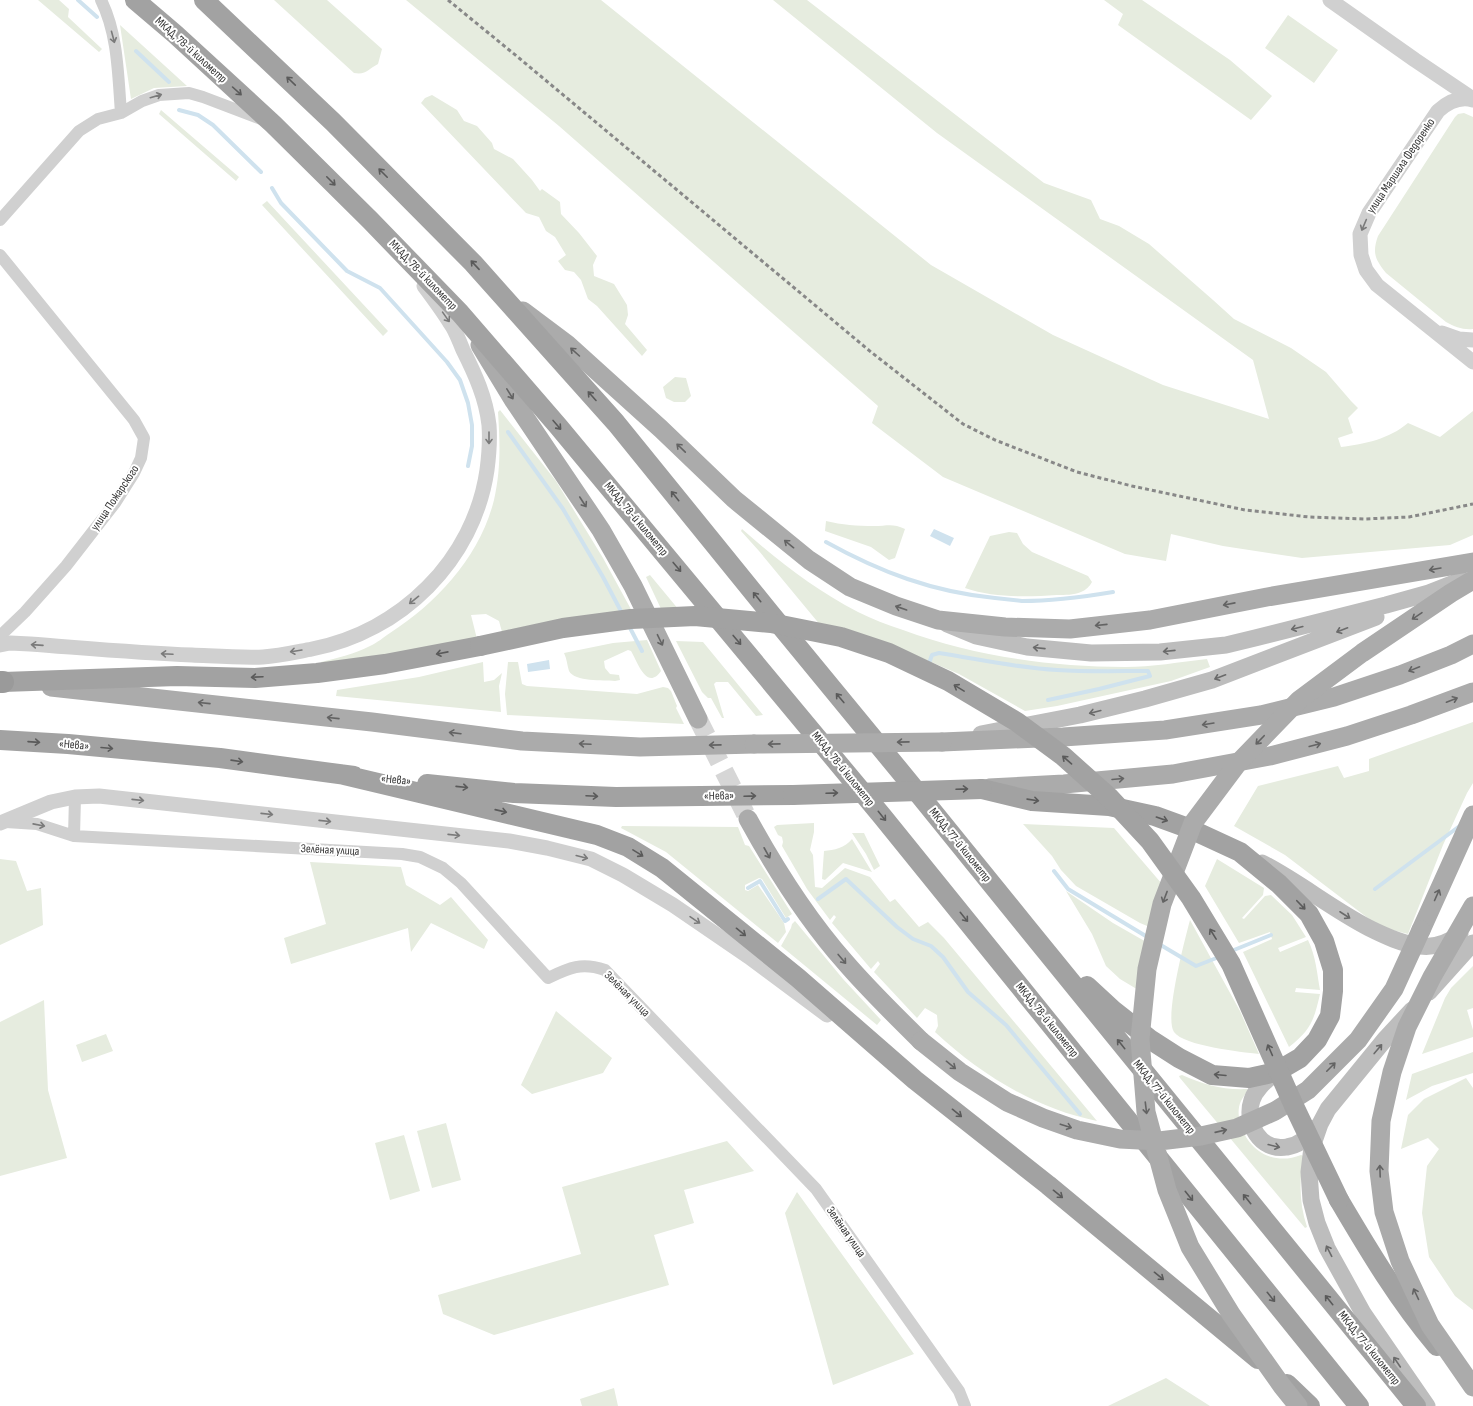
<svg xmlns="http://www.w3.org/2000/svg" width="1473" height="1406" font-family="'Sofia Sans Condensed',sans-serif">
  <rect width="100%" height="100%" fill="#fff"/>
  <path fill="#e6ecdf" d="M 38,0 L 59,0 L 69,9 L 68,17 L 102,49 L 99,52 Z
    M 274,0 L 327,0 L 382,49 L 378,64 C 368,69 367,75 354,73 Z
    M 406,0 L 601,0 L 931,265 L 1053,335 L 1163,385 L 1269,419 L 1253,360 L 937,133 L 773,0 L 807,0 L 1044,183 L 1091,200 L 1100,219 L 1119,226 L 1149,244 L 1213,300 L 1234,319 L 1291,348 L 1326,372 L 1351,401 L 1358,408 L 1348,418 L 1353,433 L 1338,438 L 1341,447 C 1365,444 1389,439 1408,423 L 1440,437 L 1473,411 L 1473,535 L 1450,545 L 1302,558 L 1223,546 L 1171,534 L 1166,561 L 1125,554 L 943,477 L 872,423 L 878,406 L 559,126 Z
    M 1104,0 L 1142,0 L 1230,60 L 1272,96 L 1251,120 L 1118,25 L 1123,14 Z
    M 1288,15 L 1338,50 L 1314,83 L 1265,48 Z
    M 120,25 L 187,86 L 154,88 L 131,99 Z
    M 432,95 L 457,110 L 464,121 L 477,126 L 492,143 L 494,149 L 513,159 L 532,180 L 540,191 L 542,189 L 560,202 L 561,214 L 579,233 L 597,256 L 593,265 L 594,276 L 614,284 L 627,305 L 628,315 L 625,324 L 647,350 L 642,356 L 597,306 L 588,299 L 581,280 L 574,272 L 565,270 L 558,261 L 566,255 L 555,237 L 546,231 L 539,217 L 526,213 L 421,103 L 425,98 Z
    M 161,110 L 239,177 L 236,181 L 159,114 Z
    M 1464,113 L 1473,117 L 1473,329 C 1463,330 1455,327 1446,322 L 1386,273 C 1375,259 1372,253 1378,236 L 1455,117 L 1458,114 Z
    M 267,201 L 388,331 L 383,336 L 262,205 Z
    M 675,377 L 686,378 L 691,396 L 685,402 L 674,402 L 666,398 L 663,387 Z
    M 500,410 L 556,481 L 603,558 L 633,613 L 502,632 L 499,621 L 486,614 L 471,615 L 477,639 L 322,666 L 321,662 C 337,658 355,654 370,646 C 377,643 384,637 390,633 C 438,602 480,556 494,500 C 501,469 500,443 498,412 Z
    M 826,521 C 842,525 857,526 874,526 C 887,526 893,523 905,529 L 895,558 L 889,560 L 871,547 L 825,531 Z
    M 742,529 C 778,561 815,590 858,612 C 872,619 887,625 903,630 C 974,656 1050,667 1125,667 C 1152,667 1180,662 1207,659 L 1210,667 L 1171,681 L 1057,706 L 1025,711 L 959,674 L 910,653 L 821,626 L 759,551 L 741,531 Z
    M 1009,532 L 1017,533 L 1023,544 L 1032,552 L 1088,576 L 1092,582 C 1090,586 1086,590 1081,592 C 1074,595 1065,595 1057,595 C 1027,597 994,598 965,588 L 990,536 Z
    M 650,575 L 679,610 L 662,611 L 646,577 Z
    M 647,640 L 661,671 C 647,691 638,663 631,651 L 628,650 L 604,661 L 605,668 L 610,674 L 619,675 L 620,680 L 615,681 C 603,680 575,682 569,671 C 567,665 567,659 564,653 L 613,643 Z
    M 676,641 L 703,642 L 763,715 L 756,716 L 728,682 L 716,682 L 714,684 L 724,718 L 722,718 L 711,698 L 708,698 L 702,692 Z
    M 483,662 L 484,682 L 494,680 L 502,673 L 499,686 L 501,712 L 336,696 L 337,690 L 419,677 Z
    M 508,662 L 518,662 L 522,684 L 527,686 L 637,694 L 663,687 L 668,688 L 671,691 L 677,706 L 676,708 L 684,724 L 507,715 L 505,694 Z
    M 1473,722 L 1473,783 L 1467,793 L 1443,845 L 1408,934 L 1392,930 L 1373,922 L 1285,855 L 1234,826 L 1258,786 L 1338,766 L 1344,778 L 1369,771 L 1369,759 Z
    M 814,823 L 814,832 L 810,850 L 813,855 L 815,887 L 822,888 L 845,868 L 870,877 L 890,902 L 895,899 L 919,927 L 928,922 L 944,938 L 1097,1121 C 1036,1109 980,1074 935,1032 L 938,1026 L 937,1015 L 925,1008 L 917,1018 L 874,972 L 880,964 L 878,961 L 871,969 L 832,923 L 836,917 L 834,915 L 830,920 L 807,889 L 782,846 L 783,842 L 782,837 L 778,835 L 774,827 L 777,825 Z
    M 1023,824 L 1114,828 L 1162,884 L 1152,928 L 1140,923 L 1076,886 L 1061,870 L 1052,856 Z
    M 622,826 L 738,827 L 745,845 L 749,846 L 792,914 L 786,918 L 762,879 L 759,878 L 745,885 L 745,890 L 748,891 L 758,885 L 784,923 L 786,932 L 778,943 L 666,852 L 621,828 Z
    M 852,833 L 864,833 L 880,866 L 874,870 L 866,854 Z
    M 852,839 L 872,872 L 843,863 L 825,880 L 822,879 L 824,851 C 834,850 845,848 852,839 Z
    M 0,859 L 16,861 L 27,891 L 41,888 L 43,925 L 0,945 Z
    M 1217,859 L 1264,888 L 1263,895 L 1242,918 L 1244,919 L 1265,896 L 1271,895 L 1292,915 L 1306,937 L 1278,948 L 1280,952 L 1308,940 C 1316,957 1317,973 1320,990 L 1296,988 L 1295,992 L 1320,994 C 1314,1020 1311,1030 1289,1047 L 1243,952 L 1272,939 L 1270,932 L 1239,943 L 1205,886 Z
    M 310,862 L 401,867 L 406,885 L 440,905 L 451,897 L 488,940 L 484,949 L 431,923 L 411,952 L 408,928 L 291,964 L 284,938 L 326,924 Z
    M 1066,891 L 1113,923 L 1148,943 L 1140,991 L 1120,979 L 1106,966 L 1092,934 Z
    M 1190,920 L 1240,1011 L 1259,1054 C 1241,1052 1184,1046 1174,1032 C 1164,1018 1185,939 1190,920 Z
    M 795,921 L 843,979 L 881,1020 L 877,1025 L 781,946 L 791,928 L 792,924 Z
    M 1473,966 L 1473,1008 L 1467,1010 L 1473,1030 L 1473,1037 L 1422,1054 L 1445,998 L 1451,988 Z
    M 44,1000 L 48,1090 L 67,1158 L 0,1176 L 0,1022 Z
    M 556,1011 L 612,1058 L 603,1073 L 532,1094 L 521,1085 Z
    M 106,1034 L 113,1051 L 82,1062 L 76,1045 Z
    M 1473,1052 L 1473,1073 L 1432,1086 L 1406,1100 L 1412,1074 Z
    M 1182,1075 C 1205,1085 1222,1090 1247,1089 L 1248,1090 C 1246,1093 1243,1097 1241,1101 C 1238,1107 1238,1115 1240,1122 C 1247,1151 1274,1166 1301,1155 L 1304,1156 C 1299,1180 1299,1203 1307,1227 L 1305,1228 L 1180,1078 L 1179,1076 Z
    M 1466,1078 L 1473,1088 L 1473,1310 L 1455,1296 L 1429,1257 L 1422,1213 L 1427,1166 L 1439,1149 L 1428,1138 L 1401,1149 L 1408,1115 L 1424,1099 Z
    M 446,1123 L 461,1180 L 432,1188 L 417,1131 Z
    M 404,1135 L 420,1191 L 390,1200 L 375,1143 Z
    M 727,1141 L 754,1171 L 684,1190 L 694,1223 L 654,1235 L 669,1285 L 494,1335 L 443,1314 L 438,1295 L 581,1254 L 562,1187 Z
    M 797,1192 L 914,1354 L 833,1385 L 785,1213 Z
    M 1166,1378 L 1210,1406 L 1108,1406 Z
    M 614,1388 L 618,1406 L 582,1406 L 580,1399 Z"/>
  <path fill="#cfe2ee" d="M 934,529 L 954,538 L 950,546 L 930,536 Z
    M 549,660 L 550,669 L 528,672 L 527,664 Z"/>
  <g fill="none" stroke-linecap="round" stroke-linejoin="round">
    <path stroke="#cfe2ee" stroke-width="4" d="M 78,0 L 97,17
      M 136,51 L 169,82
      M 179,110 L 198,115 L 213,125 L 261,172
      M 272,188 L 281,203 L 347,271 L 380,288 L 447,362 L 460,380 L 468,403 L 472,425 L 472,446 L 468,466
      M 508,432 L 563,509 L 603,577 L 623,615
      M 826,542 C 880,572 933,592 995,598 C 1004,599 1013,600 1022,601 C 1053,601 1083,597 1113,592
      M 628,624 L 642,651
      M 928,666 L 932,655 L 939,653 C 978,659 1018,668 1057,670 C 1087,672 1118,671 1148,671 L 1150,676 L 1099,689 L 1048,700
      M 1054,871 L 1068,889 L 1149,938
      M 748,888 L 760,881 L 785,921 L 788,919
      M 1375,889 L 1461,825
      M 818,899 L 846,879 L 897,927 L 913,939 L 931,946 L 943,957 L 968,992 L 1006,1025 L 1080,1114
      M 1159,944 L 1196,966 L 1219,957
      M 1229,952 L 1271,935"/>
    <path stroke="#d6d6d6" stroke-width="19" stroke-dasharray="19 10" stroke-linecap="butt" d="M 698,719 L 748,819"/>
    <path stroke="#d0d0d0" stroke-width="12" d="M 101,0 C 118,34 118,75 121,113
      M 0,220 L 79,131 L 98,119 L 121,113 L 142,101 L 159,95 L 189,93 L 203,97 L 261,119
      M 0,255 L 134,420 L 144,438 L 141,458 L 134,473 L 115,503 L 66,566 L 25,612 L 0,636
      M 6,822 L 37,824 L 74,836 L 402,854 L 420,857 L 443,868 L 461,883 L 548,978 C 569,968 581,962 605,970 L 816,1189 L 959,1391 L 965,1406
      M 74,836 L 75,797"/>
    <path stroke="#d0d0d0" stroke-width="15" d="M 1330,0 L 1415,60 L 1473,99
      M 1473,100 C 1459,96 1448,102 1438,111 L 1369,213 L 1360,234 L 1361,255 L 1366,270 L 1377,285 L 1473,362
      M 1442,333 L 1459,339 L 1473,340
      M 0,645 L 10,643 L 30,644 C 84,648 138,653 192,655 C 215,656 240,658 263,657 C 279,656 296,652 312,649 C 401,632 474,560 487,470 C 489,455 490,439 489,425 C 486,398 475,374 463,350 C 459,341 456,331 450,323 C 442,310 433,298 424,286
      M 0,823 L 51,802 L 75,797 L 99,796 L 509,841 L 547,848 L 591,859 L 623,875 L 673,905 L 749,957 L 827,1015"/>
    <path stroke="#bdbdbd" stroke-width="17" d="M 947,624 L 976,636 L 1027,647 L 1091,653 L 1160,652 L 1226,645 L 1255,638 L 1386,605 L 1429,593 L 1462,580
      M 981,734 L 1080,715 L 1145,699 L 1212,680 L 1376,617
      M 1262,863 C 1299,882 1332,909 1369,928 C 1385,936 1402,944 1420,946 C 1435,948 1449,942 1460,934
      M 1429,992 L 1473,943
      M 1412,1010 L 1386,1038 L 1328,1109 L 1320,1124 L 1312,1147 L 1309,1172 L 1311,1200 L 1317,1223 L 1327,1248 L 1363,1313 L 1427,1406
      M 1276,1072 C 1267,1080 1256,1088 1252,1100 C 1244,1123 1260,1152 1287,1147 C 1300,1145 1309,1137 1317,1127"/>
    <path stroke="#ababab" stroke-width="19" d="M 523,311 L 567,344 L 661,429 L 734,499 L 809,560 L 850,587 L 896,606 L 938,620 L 1005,627 L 1070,629 L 1150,620 L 1267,597 L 1473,562
      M 480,345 L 514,401 L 601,530 L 633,586 L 698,719
      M 51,687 L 372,722 L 522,741 L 640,747 L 754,744
      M 942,742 L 1063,737 L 1165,730 L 1261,715 L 1334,697 L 1400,675 L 1451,655 L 1473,644
      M 989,788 L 1064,784 L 1173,774 L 1270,756 L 1347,736 L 1411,715 L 1473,692
      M 748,819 C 776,870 807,919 845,962 C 869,990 895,1015 921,1041
      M 1421,930 L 1473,815"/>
    <path stroke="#a2a2a2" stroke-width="20" d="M 135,0 L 175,34 L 273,124 L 370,220 L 460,313 L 558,426 L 882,816 L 1359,1406
      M 204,0 L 333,122 L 473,263 L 616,423 L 770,613 L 913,787 L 1028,929 L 1416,1406
      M 3,682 L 177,676 L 255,678 L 317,673 L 385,664 L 480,646
      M 0,740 L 68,744 L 220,758 L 354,776
      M 340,774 L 597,835 L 628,847 L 662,868 L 798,978 L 915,1080 L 1048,1185 L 1258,1359
      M 427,784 L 514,793 L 616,797 L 793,795
      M 982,789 L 1032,801 L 1109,806 L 1155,816 L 1188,828 L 1240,852 L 1279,884 L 1309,914 L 1324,941 L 1333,970 L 1333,991 L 1330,1016 L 1317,1040 L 1300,1058 L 1276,1072 L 1249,1078 L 1212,1075 L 1179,1058 L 1151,1040 L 1113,1010 L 1087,986
      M 1339,1200 C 1369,1251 1399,1301 1437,1346
      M 1287,1384 L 1310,1406"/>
    <path stroke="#9a9a9a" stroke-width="22" d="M 0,682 L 3,682"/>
    <path stroke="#888" stroke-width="3" stroke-dasharray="4 3" stroke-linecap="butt" d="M 448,0 L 519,58 L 871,352 L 963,424 L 995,440 L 1077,472 L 1132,486 L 1245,510 L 1309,517 L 1364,519 L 1409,517 L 1473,504"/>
    <path stroke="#ababab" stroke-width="19" d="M 754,744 L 942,742
      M 1473,906 L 1432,977 L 1407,1027 L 1392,1072 L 1381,1121 L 1379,1171 L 1384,1212 L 1400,1261 L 1430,1325 L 1473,1387
      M 921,1041 L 960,1072 L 1007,1102 L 1043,1118 L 1077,1130 L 1120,1139 L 1159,1141 L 1201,1136 L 1237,1128 L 1275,1111 L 1308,1090 L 1358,1040 L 1394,989 L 1421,930
      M 1298,1406 L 1282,1386 L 1231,1314 L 1190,1247 L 1167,1190 L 1146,1112 L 1140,1039 L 1147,969 L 1162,904 L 1193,823 L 1238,763 L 1299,700 L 1362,653 L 1451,593 L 1473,580"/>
    <path stroke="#a2a2a2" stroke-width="20" d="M 480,646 L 563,628 L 631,619 L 695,616 L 771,623 L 841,637 L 889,653 L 948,681 L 1017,722 L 1063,756 L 1110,798 L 1150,841 L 1191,898 L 1231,964 L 1294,1106 L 1339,1200
      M 793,795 L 982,789"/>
  </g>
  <defs><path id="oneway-shaft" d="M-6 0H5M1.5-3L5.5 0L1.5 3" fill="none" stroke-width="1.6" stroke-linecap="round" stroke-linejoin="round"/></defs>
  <g stroke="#7a7a7a">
    <use href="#oneway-shaft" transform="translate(113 37) rotate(75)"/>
    <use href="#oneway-shaft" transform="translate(156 96) rotate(-16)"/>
    <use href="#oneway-shaft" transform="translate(1364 225) rotate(113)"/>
    <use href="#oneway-shaft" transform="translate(446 317) rotate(55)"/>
    <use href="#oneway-shaft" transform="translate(489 438) rotate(90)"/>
    <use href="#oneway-shaft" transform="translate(414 600) rotate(141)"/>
    <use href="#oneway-shaft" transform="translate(37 645) rotate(-176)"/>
    <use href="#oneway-shaft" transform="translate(296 651) rotate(171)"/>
    <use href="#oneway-shaft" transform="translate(167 654) rotate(-177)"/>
    <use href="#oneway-shaft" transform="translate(138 800) rotate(6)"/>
    <use href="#oneway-shaft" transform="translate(267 814) rotate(6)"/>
    <use href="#oneway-shaft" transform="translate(325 821) rotate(6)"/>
    <use href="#oneway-shaft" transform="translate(39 825) rotate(11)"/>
    <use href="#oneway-shaft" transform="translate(454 835) rotate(6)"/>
    <use href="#oneway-shaft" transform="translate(582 857) rotate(14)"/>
    <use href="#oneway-shaft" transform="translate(695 920) rotate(34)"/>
  </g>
  <g stroke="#5a5a5a">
    <use href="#oneway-shaft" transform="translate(291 81) rotate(-136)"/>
    <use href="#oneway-shaft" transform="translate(237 91) rotate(42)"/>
    <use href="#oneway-shaft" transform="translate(383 173) rotate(-135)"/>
    <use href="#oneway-shaft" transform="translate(331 181) rotate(45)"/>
    <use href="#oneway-shaft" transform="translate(475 265) rotate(-133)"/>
    <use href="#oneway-shaft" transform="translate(592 396) rotate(-132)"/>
    <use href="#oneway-shaft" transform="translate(557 425) rotate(49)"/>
    <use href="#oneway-shaft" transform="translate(675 496) rotate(-129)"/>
    <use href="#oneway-shaft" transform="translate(677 567) rotate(50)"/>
    <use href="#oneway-shaft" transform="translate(757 597) rotate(-129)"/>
    <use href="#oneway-shaft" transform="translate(737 640) rotate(50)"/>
    <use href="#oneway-shaft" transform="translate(442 653) rotate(169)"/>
    <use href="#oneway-shaft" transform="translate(257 677) rotate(177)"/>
    <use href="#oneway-shaft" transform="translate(959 688) rotate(-149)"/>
    <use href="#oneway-shaft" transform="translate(840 698) rotate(-130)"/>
    <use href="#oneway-shaft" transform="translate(34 742) rotate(4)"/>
    <use href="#oneway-shaft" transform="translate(107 748) rotate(5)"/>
    <use href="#oneway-shaft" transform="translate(1067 760) rotate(-139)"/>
    <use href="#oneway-shaft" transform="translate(237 761) rotate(8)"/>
    <use href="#oneway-shaft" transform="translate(462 787) rotate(6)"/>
    <use href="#oneway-shaft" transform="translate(962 789) rotate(-2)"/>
    <use href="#oneway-shaft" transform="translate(832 793) rotate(-2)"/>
    <use href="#oneway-shaft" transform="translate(592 796) rotate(3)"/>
    <use href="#oneway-shaft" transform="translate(750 796) rotate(-2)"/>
    <use href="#oneway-shaft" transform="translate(1033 800) rotate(8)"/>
    <use href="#oneway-shaft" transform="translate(501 811) rotate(13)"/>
    <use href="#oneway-shaft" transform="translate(882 816) rotate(51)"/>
    <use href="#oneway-shaft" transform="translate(1162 819) rotate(19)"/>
    <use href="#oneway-shaft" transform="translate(638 853) rotate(32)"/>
    <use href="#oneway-shaft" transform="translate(1301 905) rotate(46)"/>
    <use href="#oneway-shaft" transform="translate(964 917) rotate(51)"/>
    <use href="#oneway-shaft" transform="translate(741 932) rotate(39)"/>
    <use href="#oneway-shaft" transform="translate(1213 934) rotate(-122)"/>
    <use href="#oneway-shaft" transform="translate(1121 1044) rotate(-129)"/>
    <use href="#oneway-shaft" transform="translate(1270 1050) rotate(-114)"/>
    <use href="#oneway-shaft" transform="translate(1220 1075) rotate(-175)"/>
    <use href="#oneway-shaft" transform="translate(957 1113) rotate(39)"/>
    <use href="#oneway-shaft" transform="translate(1058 1194) rotate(39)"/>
    <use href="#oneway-shaft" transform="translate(1189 1196) rotate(51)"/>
    <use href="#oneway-shaft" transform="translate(1247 1199) rotate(-129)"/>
    <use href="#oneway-shaft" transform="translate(1159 1276) rotate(39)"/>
    <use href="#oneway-shaft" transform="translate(1271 1297) rotate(51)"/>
    <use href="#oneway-shaft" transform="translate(1329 1300) rotate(-129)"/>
  </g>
  <g stroke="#636363">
    <use href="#oneway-shaft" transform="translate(575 352) rotate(-138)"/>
    <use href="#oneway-shaft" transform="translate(510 394) rotate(58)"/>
    <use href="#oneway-shaft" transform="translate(681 448) rotate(-136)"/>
    <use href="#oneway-shaft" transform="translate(583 502) rotate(57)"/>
    <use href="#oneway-shaft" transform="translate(789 544) rotate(-141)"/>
    <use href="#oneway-shaft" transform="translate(1435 569) rotate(170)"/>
    <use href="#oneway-shaft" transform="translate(1229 604) rotate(169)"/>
    <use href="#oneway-shaft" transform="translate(901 608) rotate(-161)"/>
    <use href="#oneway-shaft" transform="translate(1417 616) rotate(146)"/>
    <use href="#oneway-shaft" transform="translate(1101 625) rotate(174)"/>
    <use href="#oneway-shaft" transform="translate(660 640) rotate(64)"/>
    <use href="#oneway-shaft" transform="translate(1414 669) rotate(158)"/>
    <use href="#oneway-shaft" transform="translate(1452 700) rotate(-21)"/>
    <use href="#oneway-shaft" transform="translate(204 703) rotate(-174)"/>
    <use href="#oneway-shaft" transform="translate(333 718) rotate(-174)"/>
    <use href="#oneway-shaft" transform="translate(1208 724) rotate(171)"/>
    <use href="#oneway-shaft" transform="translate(455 733) rotate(-173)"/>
    <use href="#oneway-shaft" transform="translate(1260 740) rotate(134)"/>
    <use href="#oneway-shaft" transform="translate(903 742) rotate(179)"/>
    <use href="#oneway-shaft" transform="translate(585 744) rotate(-177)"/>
    <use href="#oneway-shaft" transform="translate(774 744) rotate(179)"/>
    <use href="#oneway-shaft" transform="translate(715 745) rotate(179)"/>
    <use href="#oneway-shaft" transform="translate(1315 745) rotate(-15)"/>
    <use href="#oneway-shaft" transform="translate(1118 779) rotate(-5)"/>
    <use href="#oneway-shaft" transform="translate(767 853) rotate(61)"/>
    <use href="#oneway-shaft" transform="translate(1437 895) rotate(-66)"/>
    <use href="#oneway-shaft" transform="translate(1165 897) rotate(111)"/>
    <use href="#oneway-shaft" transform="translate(842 959) rotate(50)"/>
    <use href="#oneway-shaft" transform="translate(951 1065) rotate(39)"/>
    <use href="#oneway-shaft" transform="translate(1331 1067) rotate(-45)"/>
    <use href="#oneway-shaft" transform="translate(1146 1108) rotate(83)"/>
    <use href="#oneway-shaft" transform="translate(1066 1126) rotate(18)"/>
    <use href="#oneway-shaft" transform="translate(1221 1131) rotate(-13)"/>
    <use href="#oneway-shaft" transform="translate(1380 1171) rotate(-92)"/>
    <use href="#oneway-shaft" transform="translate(1416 1294) rotate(-115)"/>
  </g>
  <g stroke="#6a6a6a">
    <use href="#oneway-shaft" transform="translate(1297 628) rotate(166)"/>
    <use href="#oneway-shaft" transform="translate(1342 630) rotate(159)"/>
    <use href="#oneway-shaft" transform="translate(1039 648) rotate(-174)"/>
    <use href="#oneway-shaft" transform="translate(1169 651) rotate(174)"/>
    <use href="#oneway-shaft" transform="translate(1220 677) rotate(159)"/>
    <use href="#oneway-shaft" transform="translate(1095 712) rotate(166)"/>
    <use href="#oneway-shaft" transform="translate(1345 915) rotate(33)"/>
    <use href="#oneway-shaft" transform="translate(1378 1049) rotate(-50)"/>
    <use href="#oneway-shaft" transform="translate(1274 1146) rotate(14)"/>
    <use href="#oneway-shaft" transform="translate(1329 1251) rotate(-117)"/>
    <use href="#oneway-shaft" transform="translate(1397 1362) rotate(-124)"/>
  </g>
  <g text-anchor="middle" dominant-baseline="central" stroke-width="4" stroke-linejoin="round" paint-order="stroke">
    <g font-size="12" fill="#333" stroke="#fff">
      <text transform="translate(191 50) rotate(42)">МКАД, 78-й километр</text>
      <text transform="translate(1401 166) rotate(-56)">улица Маршала Федоренко</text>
      <text transform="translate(423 275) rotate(46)">МКАД, 78-й километр</text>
      <text transform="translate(115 498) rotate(-56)">улица Пожарского</text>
      <text transform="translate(636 519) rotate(50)">МКАД, 78-й километр</text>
      <text transform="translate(74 745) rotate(5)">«Нева»</text>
      <text transform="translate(843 769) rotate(51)">МКАД, 78-й километр</text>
      <text transform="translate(396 780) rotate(6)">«Нева»</text>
      <text transform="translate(719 796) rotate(-1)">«Нева»</text>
      <text transform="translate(960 845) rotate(51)">МКАД, 77-й километр</text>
      <text transform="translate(330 850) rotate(3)">Зелёная улица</text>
      <text transform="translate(627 994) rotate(45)">Зелёная улица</text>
      <text transform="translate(1047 1020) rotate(51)">МКАД, 78-й километр</text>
      <text transform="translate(1164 1097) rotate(51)">МКАД, 77-й километр</text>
      <text transform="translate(846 1232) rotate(55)">Зелёная улица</text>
      <text transform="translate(1369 1348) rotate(51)">МКАД, 77-й километр</text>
    </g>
  </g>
</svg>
